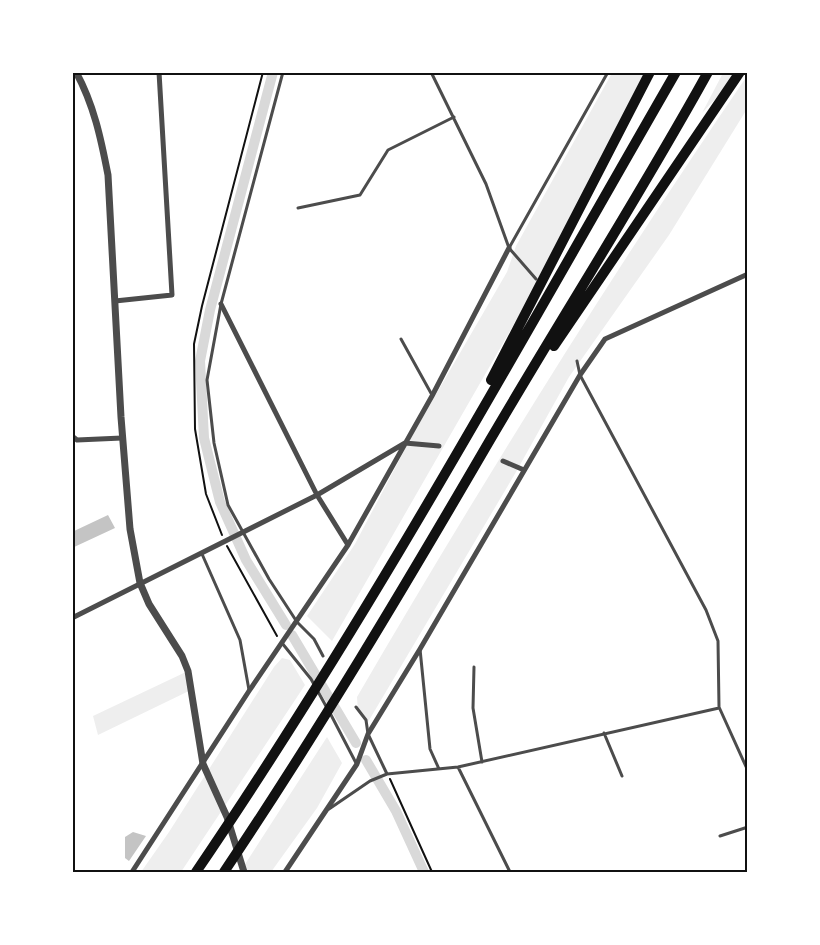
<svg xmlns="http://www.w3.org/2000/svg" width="820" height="945" font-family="Jost,sans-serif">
  <rect width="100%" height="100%" fill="#fff"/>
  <path fill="#eee" d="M 612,73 L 646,73 L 564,237 L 332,641 L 307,616 L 355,544 L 413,434 L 507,272 L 516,246 Z
    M 723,73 L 734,73 L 720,94 L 702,113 Z
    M 747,76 L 747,109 L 669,235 L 569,377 L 516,472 L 368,722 L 358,712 L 357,697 C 480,486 609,278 747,76 Z
    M 282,658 L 290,660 L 305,685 L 181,872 L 141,872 L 169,832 L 274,667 Z
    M 188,671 L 193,689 L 98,735 L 93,716 Z
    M 327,737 L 342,763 L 317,808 L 271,872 L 240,872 Z"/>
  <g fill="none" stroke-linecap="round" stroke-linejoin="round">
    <path stroke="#d9d9d9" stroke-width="10" d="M 273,72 L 210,310 L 200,361 L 204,438 L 220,502 L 246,560 L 286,625
      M 292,635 L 356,743
      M 366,760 L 396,811 L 424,872"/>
  </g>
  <path fill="#c4c4c4" d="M 108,515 L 115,528 L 72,548 L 72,532 Z
    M 133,832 L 146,836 L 129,861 L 125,858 L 125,837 Z"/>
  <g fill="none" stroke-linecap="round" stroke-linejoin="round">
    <path stroke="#111" stroke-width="2" d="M 222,535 L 206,494 L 195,429 L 194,344 L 202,306 L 263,72
      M 227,546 L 277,636
      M 390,779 L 432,872"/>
    <path stroke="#4c4c4c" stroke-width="3" d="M 283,72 L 221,304 L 207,380 L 214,443 L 228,505 L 269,579 L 297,622 L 314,639 L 323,656
      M 431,72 L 486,184 L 509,248 L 536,279
      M 298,208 L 360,195 L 388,150 L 454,117
      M 509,248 L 608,72
      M 401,339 L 432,395
      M 577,361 L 580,375 L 706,610 L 718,641 L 719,707 L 748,771
      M 202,554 L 240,640 L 249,690
      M 282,643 L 311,679 L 327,708
      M 420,649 L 430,749 L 439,769
      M 474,667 L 473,708 L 482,762
      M 356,707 L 366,720 L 368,734 L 387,774
      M 330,713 L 356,763
      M 604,733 L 622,776
      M 458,767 L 510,872
      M 329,809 L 370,781 L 387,774 L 458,767 L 719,708
      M 720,836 L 748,827"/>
    <path stroke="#4c4c4c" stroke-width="5" d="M 115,301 L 172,295 L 159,72
      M 221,304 L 317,495 L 348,545
      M 72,436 L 77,440 L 122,438
      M 503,461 L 524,470
      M 72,618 L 317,495 L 405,443 L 439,446
      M 132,872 L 249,691 L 348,545 L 432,396 L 509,248
      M 285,872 L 357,764 L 368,734 L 420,649 L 580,375 L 605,339 L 748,274"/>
    <path stroke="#4c4c4c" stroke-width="7" d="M 76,72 C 94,105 101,139 108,175 L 121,417 L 130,529 L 140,583 L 149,604 L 182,656 L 188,671 L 203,764 L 227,817 L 244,872"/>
    <path stroke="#111" stroke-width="10" d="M 554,346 L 740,72
      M 491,380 L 650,72
      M 196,872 C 371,615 521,341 676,72
      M 224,872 C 318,732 405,586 490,440 C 562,317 639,197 708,72"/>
  </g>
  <rect width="820" height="945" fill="none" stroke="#ffffff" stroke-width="148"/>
  <rect x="74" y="74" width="672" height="797" fill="none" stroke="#111" stroke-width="2"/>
</svg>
